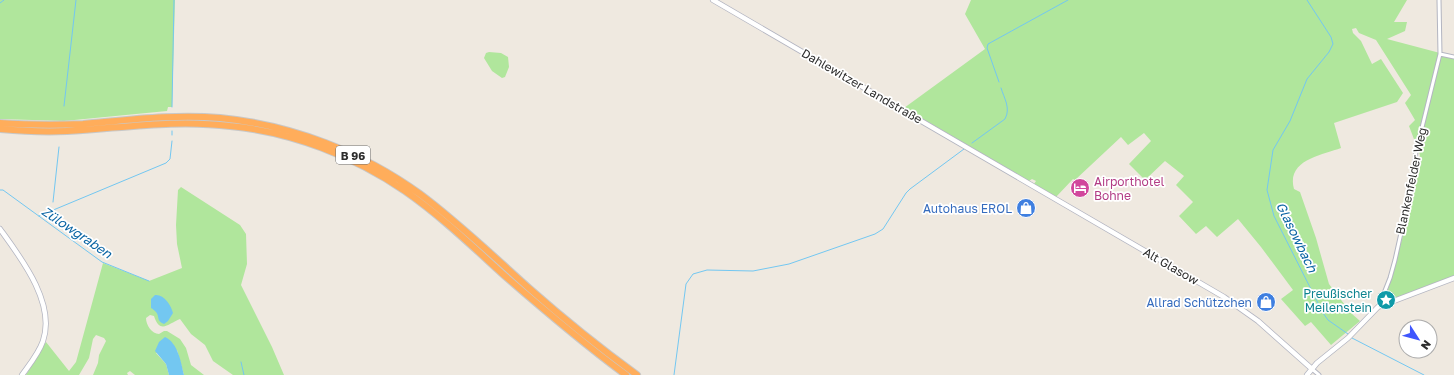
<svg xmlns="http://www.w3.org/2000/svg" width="1454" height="375" font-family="'Golos Text',sans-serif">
  <rect width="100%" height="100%" fill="#efe9e0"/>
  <path fill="#b0e69c" d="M 0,0 L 175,0 L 172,107 L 168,107 L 167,111 L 64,121 L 0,119 Z
    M 971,0 L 1407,0 L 1394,22 L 1407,22 L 1405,31 L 1387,39 L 1440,53 L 1454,57 L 1454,276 L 1426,286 L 1390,301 L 1385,300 L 1402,239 L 1420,155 L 1409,126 L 1415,120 L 1405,103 L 1411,95 L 1376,40 L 1359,33 L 1356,28 L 1352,29 L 1353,33 L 1361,41 L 1372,64 L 1381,59 L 1403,93 L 1397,102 L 1334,123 L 1341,148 C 1322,155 1286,160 1294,189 L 1300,192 L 1316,238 L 1329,284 L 1351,313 L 1360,321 L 1331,345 L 1311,322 L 1305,326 L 1281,299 L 1293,290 L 1261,247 L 1238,219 L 1217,237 L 1206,226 L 1196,234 L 1179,216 L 1193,202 L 1176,185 L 1184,176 L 1165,161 L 1145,180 L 1129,164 L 1151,141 L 1144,133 L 1128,145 L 1121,137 L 1075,180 L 1073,179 L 1056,197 L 1034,184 L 1036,181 L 1032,179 L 1029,181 L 904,108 L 985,49 L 965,14 Z
    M 489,52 L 501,53 L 508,57 L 509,67 L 505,77 L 502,78 L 492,71 L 484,58 L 486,53 Z
    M 181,187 L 240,225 L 246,234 L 247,264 L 241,285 L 272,347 L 284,375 L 233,375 L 213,361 L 205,345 L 191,334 L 180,319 C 169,323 160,335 154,316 L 150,315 L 146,318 C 146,325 152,334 159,334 L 164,331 L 167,331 L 180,339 L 186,348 L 191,365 L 204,375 L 184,375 L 177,350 L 156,353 L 166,364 L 169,375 L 135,375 L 130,371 L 127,373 L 128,375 L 93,375 L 98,363 L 99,355 L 106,341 L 104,338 L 96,335 L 93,339 L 89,358 L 79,375 L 26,375 L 46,342 L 69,371 L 76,362 L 103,263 L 149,281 L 182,268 L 177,244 L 176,225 L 178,190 Z"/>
  <path fill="#73c7f1" d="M 155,295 C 164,294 171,305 173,313 L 168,321 L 164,324 C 156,321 160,317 156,312 C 154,310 153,309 151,308 L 151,299 Z
    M 165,337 C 178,343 181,362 184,375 L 169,375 L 166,364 L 155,351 L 159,342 Z"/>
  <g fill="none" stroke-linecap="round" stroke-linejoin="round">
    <path stroke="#73c7f1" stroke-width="1" d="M 1307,0 L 1331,37 L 1333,44 L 1329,52 L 1307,79 L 1290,121 L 1273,150 L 1267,190 L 1274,216 L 1323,313 L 1328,320 L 1348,334
      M 0,3 L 4,0
      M 999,82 L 987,48 L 988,44 L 1068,0
      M 64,106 L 76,0
      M 172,107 L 174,0
      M 172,135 L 172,131
      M 972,143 L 1005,119 C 1011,108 1004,98 1001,88
      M 0,190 L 3,190 L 102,262 L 149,281
      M 53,202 L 59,147
      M 39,216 L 166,163 L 170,159 L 172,141
      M 1352,338 L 1424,375
      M 241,362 L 244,375
      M 674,375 L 686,284 L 693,274 L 707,270 L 753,271 L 789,264 L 875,234 L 883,229 L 906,193 L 910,189 L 964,149"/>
    <g stroke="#b3b5c1" stroke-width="5">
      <path id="street" d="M 1440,54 L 1454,57
        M 1379,306 L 1390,278 L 1395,260 L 1407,206 L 1416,152 L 1440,54 L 1439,0
        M 1312,369 L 1319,375"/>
    </g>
    <g stroke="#b3b5c1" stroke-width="6">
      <path id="secondary" d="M 713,0 L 1224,297 L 1258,321 L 1312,369
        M 0,229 C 21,258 56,303 43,341 C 39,353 30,364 22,375
        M 1307,375 L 1317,363 L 1348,338 L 1378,307 L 1454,278"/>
    </g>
    <g stroke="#c8c8c8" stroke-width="8">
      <path id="highway" d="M 0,123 C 28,125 55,125 83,124 C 129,120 174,114 220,118 C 292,125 362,152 420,194 C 459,223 494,257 530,289 C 564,319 600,348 637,375
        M 0,129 C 22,131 45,132 67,131 C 122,128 175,119 230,126 C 292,132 354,156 405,191 C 441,216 473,247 505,276 C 544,310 584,344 626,375"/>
    </g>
    <use href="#street" stroke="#fff" stroke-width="3"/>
    <use href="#secondary" stroke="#fff" stroke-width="4.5"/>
    <use href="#highway" stroke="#ffad5b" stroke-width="6"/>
  </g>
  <defs>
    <g id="hotel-disc" transform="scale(1)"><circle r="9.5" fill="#d1479c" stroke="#fff"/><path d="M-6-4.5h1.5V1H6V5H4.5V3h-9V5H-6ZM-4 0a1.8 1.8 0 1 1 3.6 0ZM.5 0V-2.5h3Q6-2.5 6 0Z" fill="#fff"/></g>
    <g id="shop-disc" transform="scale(1)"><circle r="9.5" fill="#3f7fe0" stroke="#fff"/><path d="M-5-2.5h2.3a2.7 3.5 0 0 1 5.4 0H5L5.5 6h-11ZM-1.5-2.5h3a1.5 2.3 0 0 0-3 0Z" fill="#fff"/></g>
    <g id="sight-disc" transform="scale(1)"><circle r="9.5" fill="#0f9aa8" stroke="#fff"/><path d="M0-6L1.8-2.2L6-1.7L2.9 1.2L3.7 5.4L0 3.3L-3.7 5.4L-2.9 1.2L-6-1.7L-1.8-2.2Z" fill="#fff"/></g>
  </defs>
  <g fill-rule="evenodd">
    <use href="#hotel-disc" x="1080" y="188"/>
    <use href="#shop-disc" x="1026" y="208"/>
    <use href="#sight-disc" x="1386" y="300"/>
    <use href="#shop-disc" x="1266" y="302"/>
  </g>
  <g text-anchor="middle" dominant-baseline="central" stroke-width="3.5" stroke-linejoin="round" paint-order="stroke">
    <rect fill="#fff" stroke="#6c6c6c" stroke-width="1" x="336" y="146" width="34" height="18" rx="3"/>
    <g font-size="11" font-weight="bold" fill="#2d2d2d">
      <text x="353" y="155">B 96</text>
    </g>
    <g font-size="12" fill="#2d2d2d" stroke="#fff">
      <text transform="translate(862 86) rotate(30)">Dahlewitzer Landstraße</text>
      <text transform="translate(1411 181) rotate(-78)">Blankenfelder Weg</text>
      <text transform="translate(1171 266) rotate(30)">Alt Glasow</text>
    </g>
    <g font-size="12" fill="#b23c85" stroke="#fff" text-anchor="start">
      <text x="1094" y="181">Airporthotel<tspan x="1094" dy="14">Bohne</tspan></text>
    </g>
    <g font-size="12" fill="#366cbe" stroke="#fff" text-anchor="end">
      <text x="1012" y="208">Autohaus EROL</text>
      <text x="1252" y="302">Allrad Schützchen</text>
    </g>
    <g font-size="12" fill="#0d838f" stroke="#fff" text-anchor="end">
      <text x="1372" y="293">Preußischer<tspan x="1372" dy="14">Meilenstein</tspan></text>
    </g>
    <g font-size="13" font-style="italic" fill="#0b65a4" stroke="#fff">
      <text transform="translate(77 232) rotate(34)">Zülowgraben</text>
      <text transform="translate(1297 237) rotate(64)">Glasowbach</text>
    </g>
  </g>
  <g transform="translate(1418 339) rotate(126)"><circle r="19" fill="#ffffff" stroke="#ababab"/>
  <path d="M0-3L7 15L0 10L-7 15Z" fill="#3f56fd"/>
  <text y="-6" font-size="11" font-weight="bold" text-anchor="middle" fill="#2d2d2d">N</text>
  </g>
</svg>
